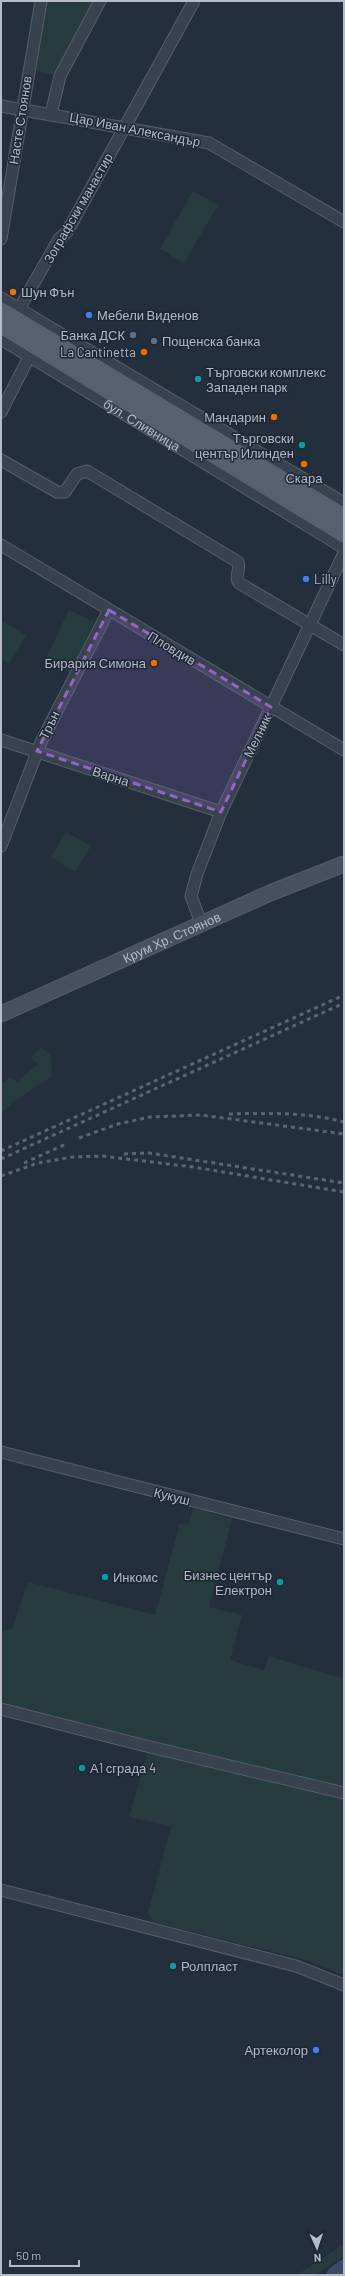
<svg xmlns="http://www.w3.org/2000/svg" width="345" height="2276" font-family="Barlow,sans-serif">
  <rect width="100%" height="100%" fill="#242f3e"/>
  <path fill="#263c3f" d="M 41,1 L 100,1 L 60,76 L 29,69 Z
    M 193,191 L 218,205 L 184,263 L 160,249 Z
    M 69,610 L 94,622 L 70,673 L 45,661 Z
    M 3,622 L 26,635 L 9,664 L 1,659 L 1,626 Z
    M 66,832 L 91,846 L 75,872 L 51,857 Z
    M 41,1047 L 50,1055 L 52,1076 L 13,1102 L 1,1114 L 1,1085 L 10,1077 L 17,1082 L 38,1064 L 31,1058 Z
    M 193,1508 L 232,1519 L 209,1607 L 242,1615 L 230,1660 L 264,1670 L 269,1656 L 344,1679 L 344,1975 L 310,1961 L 154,1922 L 148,1913 L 171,1826 L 129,1817 L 148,1751 L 1,1706 L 1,1632 L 12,1629 L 28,1582 L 155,1615 L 180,1523 L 188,1525 Z
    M 344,2244 L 344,2256 L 315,2275 L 297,2275 Z"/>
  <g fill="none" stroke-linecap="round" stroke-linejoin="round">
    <path stroke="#394c67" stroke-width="17" d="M 335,2275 L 344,2268"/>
    <g stroke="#565f6c" stroke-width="13">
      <g id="street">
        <path d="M 1,106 L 209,143 L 344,222"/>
        <path d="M 51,114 L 60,76 L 100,1"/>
        <path d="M 1,239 L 41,1"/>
        <path d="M 1,298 L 344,503"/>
        <path d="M 19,309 L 59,239 L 67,232 L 194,1"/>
        <path id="s1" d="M 1,339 L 344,548"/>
        <path d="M 1,412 L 29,357"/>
        <path d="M 1,460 L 57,492 L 65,492 L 77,474 L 87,471 L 238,562 C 241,569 234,577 239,583 L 344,645"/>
        <path d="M 1,545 L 344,750"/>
        <path d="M 1,740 L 221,812"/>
        <path d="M 1,846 L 41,742 L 109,610"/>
        <path d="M 201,923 L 191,896 L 197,874 L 221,812 L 344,553"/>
        <path d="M 1,1452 L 344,1539"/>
        <path d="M 1,1709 L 142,1745 L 344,1793"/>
        <path d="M 1,1890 L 296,1966 L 344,1985"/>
      </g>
    </g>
    <g stroke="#565f6c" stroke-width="17">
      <g id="secondary">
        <path id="s2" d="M 1,1014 L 270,893 L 344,864"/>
      </g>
    </g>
    <g stroke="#414a57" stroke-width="19">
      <path id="primary" d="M 1,311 L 344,517
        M 1,325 L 344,534"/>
    </g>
    <use href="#street" stroke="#38414e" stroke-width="11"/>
    <use href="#secondary" stroke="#465061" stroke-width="15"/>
    <use href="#primary" stroke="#56606e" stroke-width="17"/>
    <path stroke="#5a6575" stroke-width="3" stroke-dasharray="4 4" stroke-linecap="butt" d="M 229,1114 C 267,1113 306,1112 344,1122
      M 79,1138 L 118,1124 L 150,1117 L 201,1115 L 344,1134
      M 1,1151 L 344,995
      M 124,1154 L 149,1153 L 344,1183
      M 1,1159 L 344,1003
      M 24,1163 L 66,1144
      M 1,1176 L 38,1163 L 73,1157 L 102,1156 L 193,1167 L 344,1192"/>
  </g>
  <path fill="#9266c3" fill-opacity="0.2" stroke="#9266c3" stroke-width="3" stroke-dasharray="8 5" stroke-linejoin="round" d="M 109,610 L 271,707 L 221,812 L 37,751 Z"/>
  <g fill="#e8710a" stroke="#1d2633" stroke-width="1.5">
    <circle cx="13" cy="292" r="4"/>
    <circle cx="144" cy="352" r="4"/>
    <circle cx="274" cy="417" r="4"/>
    <circle cx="304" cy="464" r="4"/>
    <circle cx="154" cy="663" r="4"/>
  </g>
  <g fill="#3f7fe0" stroke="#1d2633" stroke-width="1.5">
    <circle cx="89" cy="315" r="4"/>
    <circle cx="306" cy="579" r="4"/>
    <circle cx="316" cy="2050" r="4"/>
  </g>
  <g fill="#5c6f8a" stroke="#1d2633" stroke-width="1.5">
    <circle cx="133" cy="335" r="4"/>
    <circle cx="154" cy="341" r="4"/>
  </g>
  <g fill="#0f9aa8" stroke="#1d2633" stroke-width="1.5">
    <circle cx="198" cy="379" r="4"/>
    <circle cx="302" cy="445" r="4"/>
    <circle cx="105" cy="1577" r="4"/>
    <circle cx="280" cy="1582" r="4"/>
    <circle cx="82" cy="1768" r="4"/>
    <circle cx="173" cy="1966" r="4"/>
  </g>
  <g text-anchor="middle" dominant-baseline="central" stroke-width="3" stroke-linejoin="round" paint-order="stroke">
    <g font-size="13" fill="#b4bcc9" stroke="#1d2633">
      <text transform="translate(20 120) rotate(-81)">Насте Стоянов</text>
      <text transform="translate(135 129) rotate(11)">Цар Иван Александър</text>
      <text transform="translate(78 208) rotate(-60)">Зографски манастир</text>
      <text stroke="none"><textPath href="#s1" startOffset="165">бул. Сливница</textPath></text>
      <text transform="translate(172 648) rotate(31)">Пловдив</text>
      <text transform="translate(49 725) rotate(-64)">Трън</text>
      <text transform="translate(257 736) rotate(-64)">Мелник</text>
      <text transform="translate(111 776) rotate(18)">Варна</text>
      <text stroke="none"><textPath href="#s2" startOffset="187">Крум Хр. Стоянов</textPath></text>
      <text transform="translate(172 1496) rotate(14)">Кукуш</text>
    </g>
    <g font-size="13" fill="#b4bcc9" stroke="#1d2633" text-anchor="start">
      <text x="21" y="292">Шун Фън</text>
      <text x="97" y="315">Мебели Виденов</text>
      <text x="125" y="335" text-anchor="end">Банка ДСК</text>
      <text x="162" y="341">Пощенска банка</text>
      <text x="136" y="352" text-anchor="end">La Cantinetta</text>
      <text x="206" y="372">Търговски комплекс<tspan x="206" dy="15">Западен парк</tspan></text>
      <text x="266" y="417" text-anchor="end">Мандарин</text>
      <text x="294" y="438" text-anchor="end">Търговски<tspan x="294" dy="15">център Илинден</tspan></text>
      <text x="304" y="478" text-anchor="middle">Скара</text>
      <text x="314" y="579">Lilly</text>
      <text x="146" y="663" text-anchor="end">Бирария Симона</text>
      <text x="272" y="1575" text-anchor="end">Бизнес център<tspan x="272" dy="15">Електрон</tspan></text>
      <text x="113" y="1577">Инкомс</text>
      <text x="90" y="1768">А1 сграда 4</text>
      <text x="181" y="1966">Ролпласт</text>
      <text x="308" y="2050" text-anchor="end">Артеколор</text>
    </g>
  </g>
  <rect width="345" height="2276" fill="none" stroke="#b4bcc9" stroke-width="4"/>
  <g transform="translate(317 2248) rotate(177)" stroke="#1d2633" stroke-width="3" paint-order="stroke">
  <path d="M0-3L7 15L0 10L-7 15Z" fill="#b4bcc9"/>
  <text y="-6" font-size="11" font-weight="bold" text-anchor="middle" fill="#b4bcc9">N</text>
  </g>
  <path d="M10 2260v6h69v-6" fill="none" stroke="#b4bcc9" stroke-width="2"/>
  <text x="16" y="2260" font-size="12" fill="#b4bcc9" stroke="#1d2633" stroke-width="3" paint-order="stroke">50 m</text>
</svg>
